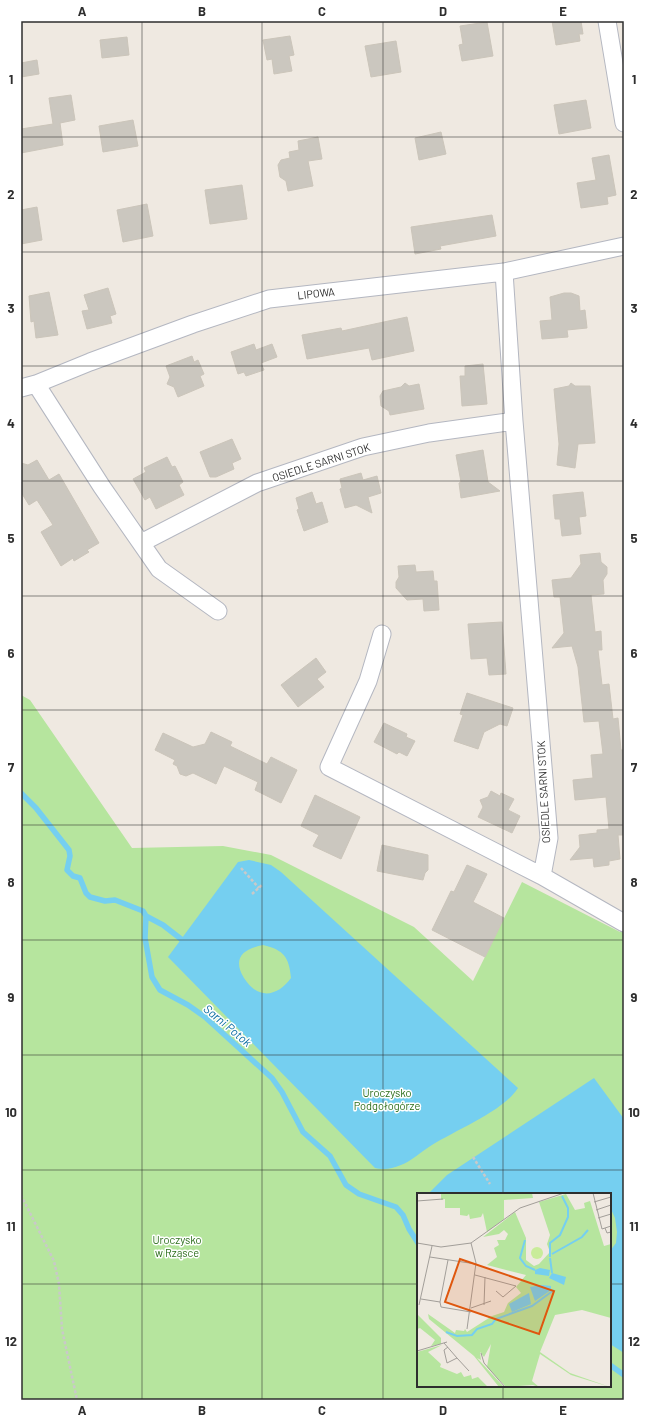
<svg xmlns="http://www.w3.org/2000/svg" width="645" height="1421" font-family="Barlow,sans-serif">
  <rect width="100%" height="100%" fill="#efe9e1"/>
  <path fill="#b6e59e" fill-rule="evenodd" d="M 21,695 L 30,700 L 132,848 L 223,846 L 271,855 L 414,927 L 473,981 L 522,882 L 620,932 L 624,925 L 623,910 L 624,910 L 624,1400 L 21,1400 ZM 418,1194 L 610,1194 L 610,1386 L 418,1386 Z"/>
  <path fill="#75cff0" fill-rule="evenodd" d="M 249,860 L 271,865 L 281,872 L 518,1088 C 502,1113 452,1131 426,1149 C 417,1155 411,1161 401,1165 C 391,1169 385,1170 375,1168 L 168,957 L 238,862 ZM 263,945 C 284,950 289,957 291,978 C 277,997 258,1000 244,978 C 232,958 243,949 263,945 Z
    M 594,1078 L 624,1119 L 624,1353 L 610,1344 L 610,1251 L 616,1243 L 617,1232 L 615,1218 L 610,1207 L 610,1194 L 428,1194 L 447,1175 Z"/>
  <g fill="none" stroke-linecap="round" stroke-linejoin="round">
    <path stroke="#75cff0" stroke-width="5.5" d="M 21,793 L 36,808 L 69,850 L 70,856 L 67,870 L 73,876 L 80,878 L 86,893 L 90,897 L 105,901 L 115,900 L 143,911 L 146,916 L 145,938 L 152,977 L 160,990 L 188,1005 L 205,1017 L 272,1078 L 282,1092 L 303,1132 L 330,1156 L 346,1185 L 359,1194 L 396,1207 L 403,1215 L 409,1229 L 418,1243
      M 146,916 L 163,925 L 181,939
      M 610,1365 L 624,1375"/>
  </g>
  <path fill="#cbc7bf" stroke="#cbc5ba" d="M 552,21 L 581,21 L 583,34 L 579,34 L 580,41 L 556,45 Z
    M 487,22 L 493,56 L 462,61 L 459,45 L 463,44 L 460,26 Z
    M 290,36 L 294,55 L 289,56 L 292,71 L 274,74 L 272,59 L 267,60 L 263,40 Z
    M 127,37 L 129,55 L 102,58 L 100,40 Z
    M 396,41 L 401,72 L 371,77 L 365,46 Z
    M 37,60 L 39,74 L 21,77 L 21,63 Z
    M 71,95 L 75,120 L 60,123 L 63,145 L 21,153 L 21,129 L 53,124 L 49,98 Z
    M 586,100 L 591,128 L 559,134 L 554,105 Z
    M 133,120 L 138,146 L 103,152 L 99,126 Z
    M 441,132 L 446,154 L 419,160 L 415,138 Z
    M 318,137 L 322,159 L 308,161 L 313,186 L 288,191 L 286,181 L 280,177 L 278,165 L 281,160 L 290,158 L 289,152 L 299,150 L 298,141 Z
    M 609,155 L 616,195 L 607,197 L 608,204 L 581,208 L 577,183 L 596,180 L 592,158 Z
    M 242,185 L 247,219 L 210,224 L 205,190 Z
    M 147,204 L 153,236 L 123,242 L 117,210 Z
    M 37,207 L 42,240 L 21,244 L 21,210 Z
    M 492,215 L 496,236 L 440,246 L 441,249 L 415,254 L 411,227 Z
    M 108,288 L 116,314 L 110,316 L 112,323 L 87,329 L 82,311 L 89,310 L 84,295 Z
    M 49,292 L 58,335 L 36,338 L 34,321 L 31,322 L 29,296 Z
    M 564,293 L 571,293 L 579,296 L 580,311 L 585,310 L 587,328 L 567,330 L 568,337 L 542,339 L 540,321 L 552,320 L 550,297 Z
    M 407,317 L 414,351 L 372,360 L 369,348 L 307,359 L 302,335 L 341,328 L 342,331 Z
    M 254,344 L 256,350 L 272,344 L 277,357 L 261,363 L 264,370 L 246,376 L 244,372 L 238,374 L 231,352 Z
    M 192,356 L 194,362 L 198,360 L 204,374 L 200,376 L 204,386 L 178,397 L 174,387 L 167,384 L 170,377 L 166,366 Z
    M 483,364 L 487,404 L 462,406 L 460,376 L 465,376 L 465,366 Z
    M 405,383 L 409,386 L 419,384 L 424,409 L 390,415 L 389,411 L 381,406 L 380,396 L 383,391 L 401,387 Z
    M 571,383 L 575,386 L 590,386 L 595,443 L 578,444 L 575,468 L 557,465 L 559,444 L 554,389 L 569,386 Z
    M 232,439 L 241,459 L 232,463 L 234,469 L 216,477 L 210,477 L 200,452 Z
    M 483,450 L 488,482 L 500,491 L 461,498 L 459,483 L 461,482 L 456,455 Z
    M 167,457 L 172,467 L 175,466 L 183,482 L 179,485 L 184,495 L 156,509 L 150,497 L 145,500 L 133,479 L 146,472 L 144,468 Z
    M 37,460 L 49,480 L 59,474 L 99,543 L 87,550 L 89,552 L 74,561 L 73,558 L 61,566 L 41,532 L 53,525 L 37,500 L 29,505 L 21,492 L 21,463 L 28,465 Z
    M 361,473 L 363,480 L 377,476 L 381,493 L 368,497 L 372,513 L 356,505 L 345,508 L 340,489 L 342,488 L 340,479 Z
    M 312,492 L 316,504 L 322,502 L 328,522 L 304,531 L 297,510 L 299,509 L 296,498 Z
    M 583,492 L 586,516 L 579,517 L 581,534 L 562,536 L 560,519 L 555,519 L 553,495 Z
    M 600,553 L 601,562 L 607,567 L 607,574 L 603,580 L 604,594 L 591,595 L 595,632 L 601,631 L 602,650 L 598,650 L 602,685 L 609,684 L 613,719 L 618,718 L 621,750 L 624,750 L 624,835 L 618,835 L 620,859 L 609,861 L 609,865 L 594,867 L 593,858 L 570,860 L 580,847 L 579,835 L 597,833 L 597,830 L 609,829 L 606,797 L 575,800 L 573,780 L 593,778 L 591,755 L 603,754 L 599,721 L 584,722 L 578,667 L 572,646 L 552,648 L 564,633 L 560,597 L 554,597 L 552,580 L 571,578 L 581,564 L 580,555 Z
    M 415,565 L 416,572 L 433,571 L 434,581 L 437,581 L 439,610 L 424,611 L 423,599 L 407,600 L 396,588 L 396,582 L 399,577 L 398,566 Z
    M 502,622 L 506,674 L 489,675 L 487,658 L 471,659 L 468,624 Z
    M 316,658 L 326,672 L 317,679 L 324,687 L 298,707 L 281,685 Z
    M 467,693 L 513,708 L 507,726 L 500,724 L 484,732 L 478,749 L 454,741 L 463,715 L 460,714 Z
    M 384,723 L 407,734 L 406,737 L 415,741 L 407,756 L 399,752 L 397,754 L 374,742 Z
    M 211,732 L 232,742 L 230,746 L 267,764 L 271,757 L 297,770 L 281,803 L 255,790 L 258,782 L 224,766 L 216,784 L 193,773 L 186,776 L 180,774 L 177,766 L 173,764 L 175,760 L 155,750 L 163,733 L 193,747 L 205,744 Z
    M 491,791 L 500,796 L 501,793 L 514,799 L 508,810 L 520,816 L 512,833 L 478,817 L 483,807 L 480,800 L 488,797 Z
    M 315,795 L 360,817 L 341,859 L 313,846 L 319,835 L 301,826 Z
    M 382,845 L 428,855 L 428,870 L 425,873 L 423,880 L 377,871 Z
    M 467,865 L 487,874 L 473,902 L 504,918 L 485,957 L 432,930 L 451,891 L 454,892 Z"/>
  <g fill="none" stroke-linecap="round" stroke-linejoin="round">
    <g stroke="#b4b7c1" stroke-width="19">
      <path id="street" d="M 607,21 L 624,123
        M 36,384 L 102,487 L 159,569 L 218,611
        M 21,388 L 36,384 L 90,362 L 193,324 L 269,299 L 504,272 L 624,246
        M 141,543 L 257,483 L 363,447 L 429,433 L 514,421
        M 382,634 L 368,681 L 329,767 L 542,876 L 549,838 L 514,421 L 504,272
        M 542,876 L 624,923"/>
    </g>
    <path stroke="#c9c9c9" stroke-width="2.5" stroke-dasharray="3 2" stroke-linecap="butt" d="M 241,868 L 259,888
      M 252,894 L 262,885
      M 473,1157 L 490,1184
      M 21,1195 L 54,1261 L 59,1284 L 62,1329 L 77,1400"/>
    <use href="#street" stroke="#fff" stroke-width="17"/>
  </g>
  <path fill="none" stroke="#2e2e2e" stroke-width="1" stroke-opacity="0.55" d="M 142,21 L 142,1400M 262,21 L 262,1400M 383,21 L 383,1400M 503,21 L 503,1194M 21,137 L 624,137M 21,252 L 624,252M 21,366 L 624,366M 21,481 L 624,481M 21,596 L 624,596M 21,710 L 624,710M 21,825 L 624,825M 21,940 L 624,940M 21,1055 L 624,1055M 21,1170 L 624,1170M 21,1284 L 418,1284M 610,1284 L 624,1284M 503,1386 L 503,1400"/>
  <g text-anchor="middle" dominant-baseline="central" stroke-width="3" stroke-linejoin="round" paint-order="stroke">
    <g font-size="11" fill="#2e2e2e" stroke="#fff">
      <text transform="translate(316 293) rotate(-6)">LIPOWA</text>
      <text transform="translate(321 462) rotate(-18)">OSIEDLE SARNI STOK</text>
      <text transform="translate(543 792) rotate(-93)">OSIEDLE SARNI STOK</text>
    </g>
    <g font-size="11" fill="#2c6e1b" stroke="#fff">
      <text x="387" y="1092">Uroczysko<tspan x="387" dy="13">Podgołogórze</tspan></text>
      <text x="177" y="1239">Uroczysko<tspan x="177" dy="13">w Rząsce</tspan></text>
    </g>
    <g font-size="12" font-style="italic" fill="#0d6fa3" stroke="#fff">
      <text transform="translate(228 1025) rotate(40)">Sarni Potok</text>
    </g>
  </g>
  <g transform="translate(417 1193)">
    <rect width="194" height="194" fill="#efe9e1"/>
    <path d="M 24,0 L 115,0 L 116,5 L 87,7 L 87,26 L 70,39 L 66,20 L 64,24 L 53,26 L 52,21 L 50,23 L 43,22 L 43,15 L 28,15 L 28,6 L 24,7 ZM 149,1 L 158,17 L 168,15 L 167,10 L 173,8 L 187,53 L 194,51 L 194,125 L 165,117 L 138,122 L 123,159 L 153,180 L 193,194 L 154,182 L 123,161 L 115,188 L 122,194 L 116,192 L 89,194 L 70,174 L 74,151 L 67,164 L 63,159 L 64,167 L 60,165 L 87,194 L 82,194 L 57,163 L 12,126 L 11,121 L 38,140 L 39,137 L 47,138 L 48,136 L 50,139 L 75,123 L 87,119 L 91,110 L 104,100 L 99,94 L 109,82 L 70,72 L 80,64 L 77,55 L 82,52 L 80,47 L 88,47 L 91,41 L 87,37 L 82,41 L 66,44 L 98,19 L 109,45 L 109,67 L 117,73 L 122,71 L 133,59 L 130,51 L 133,42 L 122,9 ZM 0,121 L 24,145 L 24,151 L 14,153 L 18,147 L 3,135 L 0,136 ZM 25,152 L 11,159 L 24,171 L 23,174 L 40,181 L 44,179 L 47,184 L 54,182 L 55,186 L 61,184 L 71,194 L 0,194 L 0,159 Z" fill="#b6e59e"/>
    <path d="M114 60a6 6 0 1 1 12 0a6 6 0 1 1-12 0Z" fill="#c9ec9a"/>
    <path d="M 123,75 L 133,77 L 132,83 L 118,81 L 118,77 ZM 135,80 L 149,84 L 147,92 L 132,85 ZM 125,92 L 134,93 L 134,97 L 118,108 L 113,94 ZM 112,100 L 114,111 L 95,119 L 92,111 Z" fill="#75cff0"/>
    <path fill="none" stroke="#75cff0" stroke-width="2" d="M 108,47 L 103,65 L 109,73 L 118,77M 135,61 L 165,44 L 171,37M 133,64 L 133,50 L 143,42 L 151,24 L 151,15 L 145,3M 133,65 L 135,80M 29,139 L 40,143 L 55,142 L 60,136 L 75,131 L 79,126 L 115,113 L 137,97"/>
    <path fill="none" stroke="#a29e99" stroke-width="1" d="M 176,0 L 185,36 L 188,35M 0,8 L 26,6M 177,9 L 194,4M 179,17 L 194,12M 181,25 L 194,21M 194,33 L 188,35 L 190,40 L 194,39M 0,50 L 24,54 L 54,50 L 103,15 L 147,0M 13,64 L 59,71M 58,82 L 99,93 L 86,104 L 79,98M 4,106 L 23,109 L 24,114 L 54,119M 23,109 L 31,67M 2,112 L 15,53M 67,112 L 68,84M 54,115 L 74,108M 50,136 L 59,70 L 54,50M 27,150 L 40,165 L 30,170 L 27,157 L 31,154M 0,158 L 30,149M 64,160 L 67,170 L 88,194M 40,165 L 52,178"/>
    <path fill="#df570e" fill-opacity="0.15" stroke="#df570e" stroke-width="2" d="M 43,66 L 137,98 L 122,141 L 28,109 Z"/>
    <rect width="194" height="194" fill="none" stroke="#2e2e2e" stroke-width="2"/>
  </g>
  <rect width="645" height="1421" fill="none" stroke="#ffffff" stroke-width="44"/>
  <rect x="22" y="22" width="601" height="1377" fill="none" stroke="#2e2e2e" stroke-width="1.5"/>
  <g font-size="13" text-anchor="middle" font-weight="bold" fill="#2e2e2e">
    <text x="82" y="16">A</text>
    <text x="202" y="16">B</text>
    <text x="322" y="16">C</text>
    <text x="443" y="16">D</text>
    <text x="563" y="16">E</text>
    <text x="11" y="84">1</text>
    <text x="634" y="84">1</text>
    <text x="11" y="199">2</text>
    <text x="634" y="199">2</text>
    <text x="11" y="313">3</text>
    <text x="634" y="313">3</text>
    <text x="11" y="428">4</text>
    <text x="634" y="428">4</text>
    <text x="11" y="543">5</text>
    <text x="634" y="543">5</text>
    <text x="11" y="658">6</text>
    <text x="634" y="658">6</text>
    <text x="11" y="772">7</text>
    <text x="634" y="772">7</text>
    <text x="11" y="887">8</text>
    <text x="634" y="887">8</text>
    <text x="11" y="1002">9</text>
    <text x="634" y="1002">9</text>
    <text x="11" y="1117">10</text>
    <text x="634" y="1117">10</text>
    <text x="11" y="1231">11</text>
    <text x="634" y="1231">11</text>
    <text x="11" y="1346">12</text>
    <text x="634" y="1346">12</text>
    <text x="82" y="1415">A</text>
    <text x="202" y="1415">B</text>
    <text x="322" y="1415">C</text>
    <text x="443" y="1415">D</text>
    <text x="563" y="1415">E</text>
  </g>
</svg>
